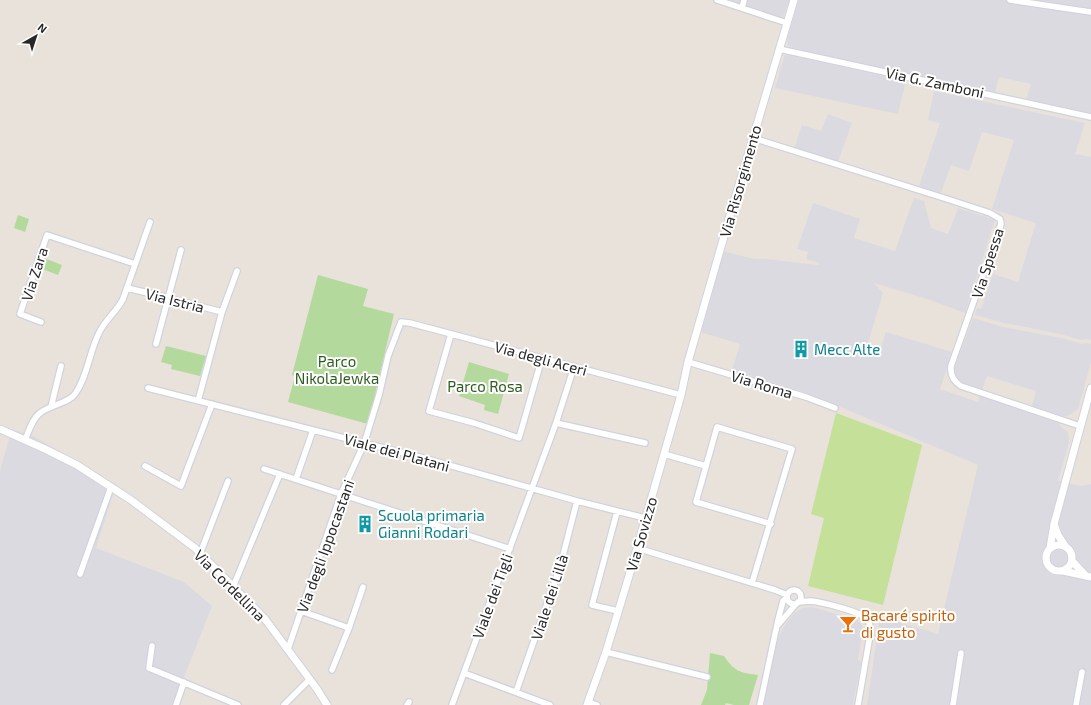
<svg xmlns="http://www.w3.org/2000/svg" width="1091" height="705" font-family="'Exo 2',sans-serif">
  <rect width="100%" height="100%" fill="#e8e2da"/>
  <path fill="#dcdae1" d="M 727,0 L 789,0 L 783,18 Z
    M 799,0 L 1091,0 L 1091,113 L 1026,100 L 1031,84 L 999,77 L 995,93 L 794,48 L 788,45 L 787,39 Z
    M 786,55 L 906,81 L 898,114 L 775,88 L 784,57 Z
    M 934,91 L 1085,123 L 1075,154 L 1091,157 L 1091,340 L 1088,339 L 1081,340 L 1060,334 L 1004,323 L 975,315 L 977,308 L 981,309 L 993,274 L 1018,282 L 1036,223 L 992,209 L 1014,140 L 982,132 L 969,171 L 951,165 L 941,193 L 919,186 L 940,123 L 928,120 Z
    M 828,114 L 852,123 L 838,162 L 794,148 L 802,125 L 821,131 Z
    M 914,198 L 924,201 L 931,228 L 948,234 L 958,208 L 995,220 L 965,313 L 927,299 L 874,283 L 883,293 L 868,343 L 881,347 L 886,332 L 952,352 L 940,389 L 978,402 L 980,396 L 1059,423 L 1061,427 L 1068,432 L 1069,442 L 1058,481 L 1081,486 L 1091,484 L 1091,705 L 867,705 L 880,617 L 938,634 L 978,465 L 810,394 L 732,370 L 740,344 L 700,332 L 722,251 L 754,259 L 766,259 L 818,265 L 819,263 L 806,259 L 808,252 L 797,249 L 813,203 L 860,219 L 854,238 L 895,251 Z
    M 973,318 L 1003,327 L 1062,338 L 1082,344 L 1086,343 L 1091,344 L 1091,362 L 1078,409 L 1070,415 L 1061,417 L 1032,406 L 1036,391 L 987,376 L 982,390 L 963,384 L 959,381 L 955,375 L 954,369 Z
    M 12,429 L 35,437 L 116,485 L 96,548 L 184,582 L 212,606 L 173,705 L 0,705 L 0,471 Z
    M 812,607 L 855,619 L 860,622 L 863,627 L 858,660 L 861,661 L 853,705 L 762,705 L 778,639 L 783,628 L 794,613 L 803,608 Z"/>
  <path fill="#b3d99c" d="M 18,215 L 29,219 L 25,232 L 14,228 Z
    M 44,258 L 62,265 L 58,275 L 40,268 Z
    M 318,275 L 368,289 L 363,306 L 394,314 L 368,424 L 288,402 L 295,376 L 292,375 Z
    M 166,346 L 206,356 L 200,376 L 171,369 L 172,365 L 161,362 Z
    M 469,362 L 509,374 L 498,414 L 484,410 L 485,405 L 459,396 Z
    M 710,653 L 724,656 C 734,671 740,673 758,675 L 749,705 L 734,705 L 726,703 L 725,705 L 701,705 L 707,690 Z"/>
  <path fill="#c4e099" d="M 836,413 L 922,445 L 883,605 L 808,586 L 824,518 L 811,514 Z"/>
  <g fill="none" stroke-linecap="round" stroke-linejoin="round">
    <g stroke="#d0d3df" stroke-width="8">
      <path id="minor" d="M 717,0 L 787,23
        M 1010,0 L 1091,12
        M 742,8 L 744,0
        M 779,49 L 1091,117
        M 753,138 L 944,198 L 990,213 L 1000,219 L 1001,224 L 951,366 C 950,375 953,381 961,386 L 1080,426
        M 127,288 L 169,298 L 222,312
        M 41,322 L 20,314 L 47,235 L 135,264
        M 451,334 L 429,411 L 474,423 L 519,438 L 542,358
        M 156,344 L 181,250
        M 688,362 L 806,397 L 835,408
        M 148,388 L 427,459 L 577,501 L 645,518
        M 198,401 L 222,312 L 237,271
        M 51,407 L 61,366
        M 556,423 L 645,443
        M 25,440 C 29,431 32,419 40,413 C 50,405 69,403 75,394 C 88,376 89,351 100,331 C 106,319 117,311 123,299 L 150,222
        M 664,454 L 706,466
        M 145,466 L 181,486 L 212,404
        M 264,469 L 510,549
        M 296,479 L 313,430
        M 617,512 L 592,605 L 618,611
        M 637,548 L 775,590 L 787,595
        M 200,554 L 228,481
        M 80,574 L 111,487
        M 752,583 L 792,449 L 717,427 L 696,502 L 771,524
        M 233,587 L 280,474
        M787 597a7 7 0 1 1 14 0a7 7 0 1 1-14 0Z
        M 798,602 C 802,602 806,601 811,601 C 821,602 862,612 867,619 C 871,624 870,629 870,635 L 858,705
        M 301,611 L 349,628 L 332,670
        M 778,625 L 796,604
        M 349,628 L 363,587
        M 152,646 L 149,668 L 238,705
        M 288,649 L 341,494 L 364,444 L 379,395 L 388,356 L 401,322 L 410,323 L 681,395
        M 606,652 L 707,677
        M 464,673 L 550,705
        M 516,692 L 560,567 L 577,501
        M 588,702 L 597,705
        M 176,705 L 184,682
        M 284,705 L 310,679
        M 407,705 L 409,702
        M 452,705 L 556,423 L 574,367
        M 760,705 L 778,620 L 783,601 L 787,598
        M 953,705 L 961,653
        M 1076,705 L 1082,672"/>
    </g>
    <g stroke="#d0d3df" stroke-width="9">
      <path id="tertiary" d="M 0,429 L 45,449 L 77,465 L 131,500 L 195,548 L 265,619 L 317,689 L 327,705
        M 1054,524 L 1058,535 L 1065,546
        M1046 558a13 13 0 1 1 26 0a13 13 0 1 1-26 0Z
        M 1050,548 L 1054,524 L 1091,388
        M 1072,561 L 1086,576
        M 1063,571 L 1091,577
        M 587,705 L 606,652 L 632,566 L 681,395 L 688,362 L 731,212 L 794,0"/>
    </g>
    <use href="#minor" stroke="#fff" stroke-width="5.5"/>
    <use href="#tertiary" stroke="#fff" stroke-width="7"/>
  </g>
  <defs>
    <g id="building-bare" transform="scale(1.38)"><path d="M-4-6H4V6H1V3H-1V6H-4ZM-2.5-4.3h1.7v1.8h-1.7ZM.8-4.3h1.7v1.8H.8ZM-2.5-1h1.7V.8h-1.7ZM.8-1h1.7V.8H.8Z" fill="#0f9aa8" stroke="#fff" stroke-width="2.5" paint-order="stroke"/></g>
    <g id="bar-bare" transform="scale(1.38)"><path d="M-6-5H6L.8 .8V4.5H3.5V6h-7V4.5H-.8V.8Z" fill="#e8710a" stroke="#fff" stroke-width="2.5" paint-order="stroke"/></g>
  </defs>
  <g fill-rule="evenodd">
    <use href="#building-bare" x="801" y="349"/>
    <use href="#building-bare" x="365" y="524"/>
    <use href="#bar-bare" x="848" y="624"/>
  </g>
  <g text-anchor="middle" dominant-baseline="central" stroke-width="4" stroke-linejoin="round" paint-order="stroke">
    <g font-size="15" fill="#272727" stroke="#fff">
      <text transform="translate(935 82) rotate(12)">Via G. Zamboni</text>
      <text transform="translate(740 181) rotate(-74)">Via Risorgimento</text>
      <text transform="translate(987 263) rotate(-72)">Via Spessa</text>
      <text transform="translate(34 274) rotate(-72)">Via Zara</text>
      <text transform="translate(175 300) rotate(14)">Via Istria</text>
      <text transform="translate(541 358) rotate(15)">Via degli Aceri</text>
      <text transform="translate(762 384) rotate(17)">Via Roma</text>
      <text transform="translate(397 452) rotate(15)">Viale dei Platani</text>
      <text transform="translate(641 534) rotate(-74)">Via Sovizzo</text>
      <text transform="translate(325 546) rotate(-70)">Via degli Ippocastani</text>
      <text transform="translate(230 585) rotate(45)">Via Cordellina</text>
      <text transform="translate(492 596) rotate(-70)">Viale dei Tigli</text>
      <text transform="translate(549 597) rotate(-72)">Viale dei Lillà</text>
    </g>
    <g font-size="15" fill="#0d838f" stroke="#fff" text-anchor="start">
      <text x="814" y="349">Mecc Alte</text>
      <text x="378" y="515">Scuola primaria<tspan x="378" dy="17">Gianni Rodari</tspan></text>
    </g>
    <g font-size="15" fill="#2f5b21" stroke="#fff">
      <text x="337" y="361">Parco<tspan x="337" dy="17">NikolaJewka</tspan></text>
      <text x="485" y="386">Parco Rosa</text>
    </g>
    <g font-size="15" fill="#c56008" stroke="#fff" text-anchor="start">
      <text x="861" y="615">Bacaré spirito<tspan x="861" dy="17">di gusto</tspan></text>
    </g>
  </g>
  <g transform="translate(36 36) rotate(39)" stroke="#ffffff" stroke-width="3" paint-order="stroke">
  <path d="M0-3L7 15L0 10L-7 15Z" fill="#272727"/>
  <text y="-6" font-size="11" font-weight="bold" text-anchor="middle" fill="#272727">N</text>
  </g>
</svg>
